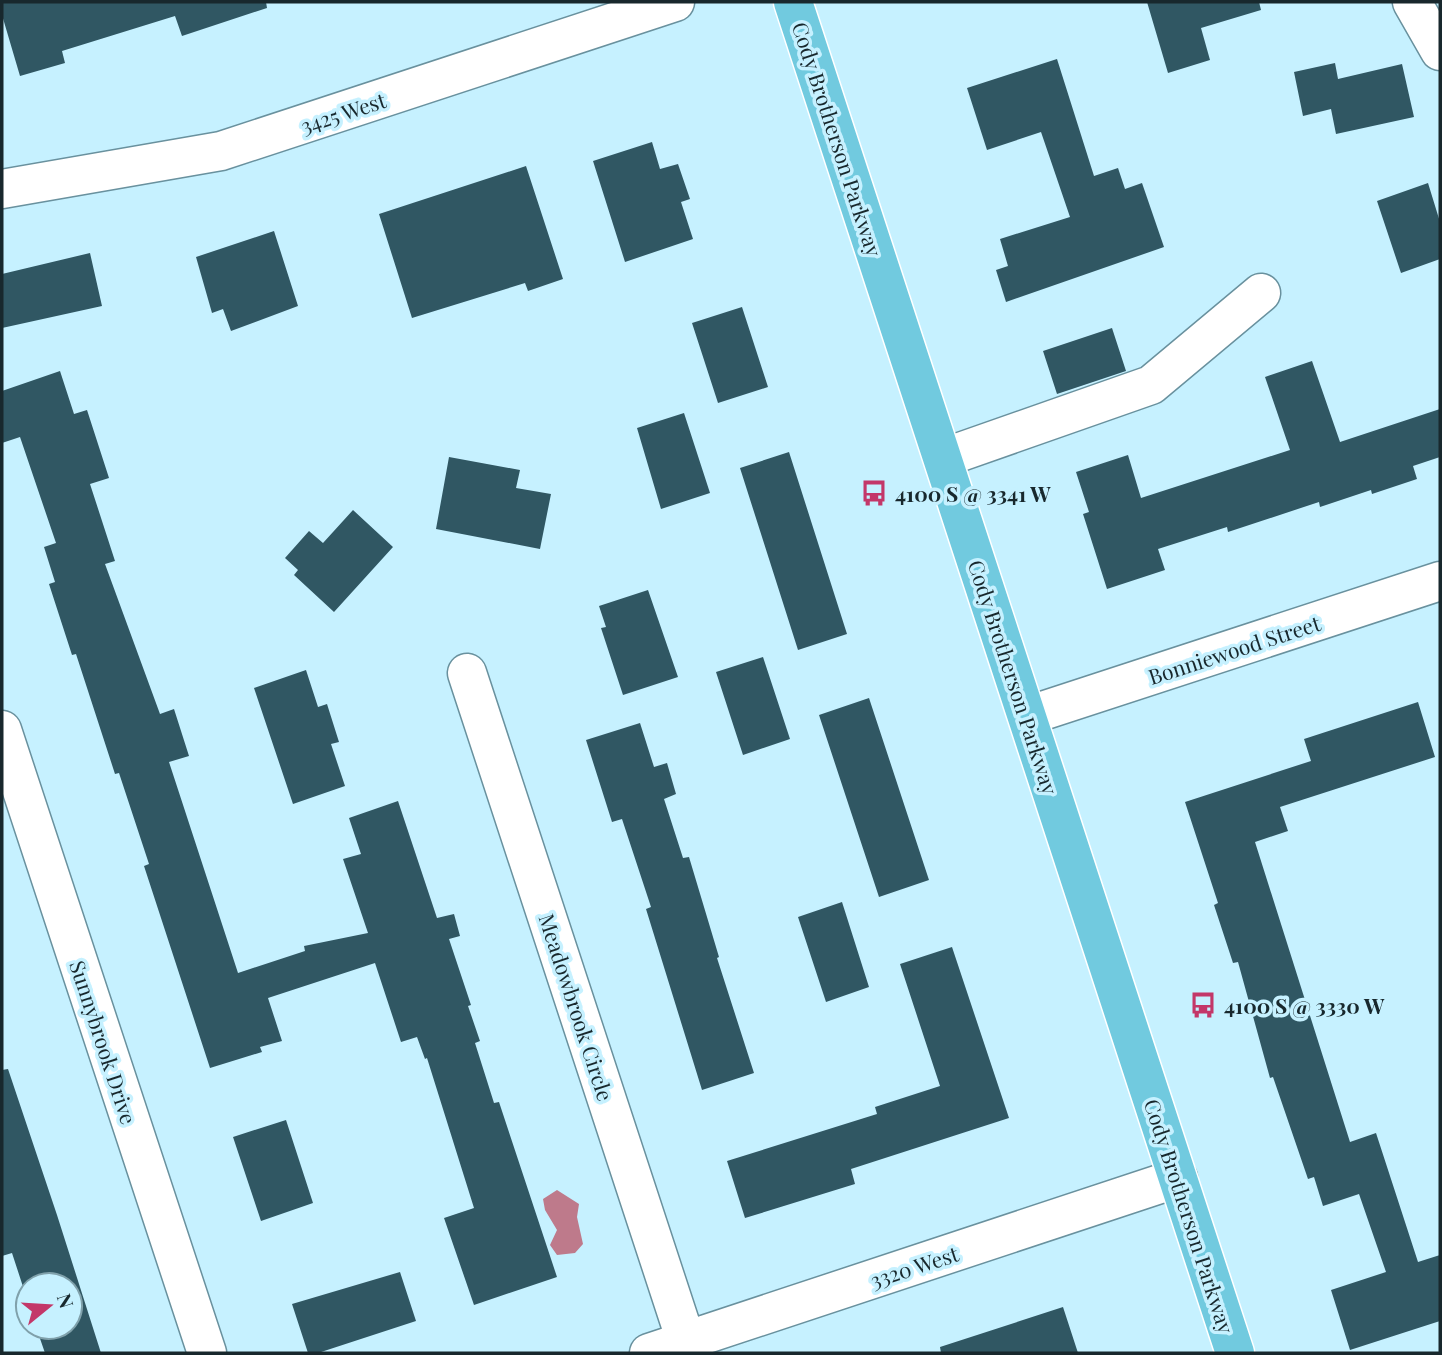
<svg xmlns="http://www.w3.org/2000/svg" width="1442" height="1355" font-family="'Playfair Display',serif">
  <rect width="100%" height="100%" fill="#c6f1ff"/>
  <path fill="#be7a8b" d="M 557,1190 L 579,1204 L 577,1217 L 583,1244 L 575,1253 L 557,1255 L 550,1245 L 557,1230 L 545,1210 L 543,1199 Z"/>
  <path fill="#305763" d="M 2,2 L 266,2 L 267,8 L 182,36 L 175,16 L 62,51 L 65,63 L 20,76 L 2,15 Z
    M 1147,2 L 1259,2 L 1261,10 L 1201,28 L 1210,60 L 1168,73 Z
    M 1057,59 L 1094,176 L 1118,168 L 1125,189 L 1142,183 L 1164,247 L 1006,302 L 996,270 L 1008,266 L 1000,239 L 1070,217 L 1041,132 L 987,150 L 967,88 Z
    M 1335,63 L 1338,79 L 1402,64 L 1414,117 L 1336,134 L 1331,109 L 1303,116 L 1294,72 Z
    M 652,142 L 660,169 L 678,164 L 690,199 L 681,202 L 693,239 L 625,262 L 593,161 Z
    M 526,166 L 563,279 L 528,291 L 525,283 L 412,318 L 379,214 Z
    M 1428,183 L 1440,222 L 1440,259 L 1401,273 L 1377,201 Z
    M 274,231 L 298,306 L 231,331 L 223,309 L 212,313 L 196,257 Z
    M 90,253 L 102,306 L 2,328 L 2,274 Z
    M 742,307 L 768,387 L 718,403 L 692,323 Z
    M 1112,328 L 1126,371 L 1057,394 L 1043,351 Z
    M 1312,361 L 1340,442 L 1440,409 L 1440,457 L 1413,466 L 1417,479 L 1372,494 L 1371,490 L 1320,507 L 1319,502 L 1228,532 L 1227,527 L 1158,549 L 1165,570 L 1107,589 L 1083,514 L 1089,512 L 1076,472 L 1128,455 L 1141,498 L 1290,450 L 1265,377 Z
    M 60,371 L 74,414 L 87,410 L 109,478 L 90,484 L 115,561 L 105,564 L 160,714 L 174,709 L 189,756 L 169,762 L 238,973 L 305,951 L 304,946 L 368,933 L 343,859 L 361,854 L 349,818 L 398,801 L 437,918 L 454,914 L 460,936 L 449,939 L 471,1005 L 468,1006 L 480,1041 L 475,1043 L 494,1103 L 499,1102 L 557,1277 L 474,1305 L 444,1218 L 474,1208 L 427,1058 L 425,1059 L 417,1037 L 401,1042 L 375,963 L 268,998 L 282,1041 L 260,1047 L 262,1052 L 210,1068 L 144,866 L 149,864 L 119,773 L 115,774 L 76,654 L 72,655 L 49,584 L 55,582 L 44,547 L 56,543 L 20,437 L 2,443 L 2,391 Z
    M 684,413 L 710,493 L 661,509 L 637,428 Z
    M 789,452 L 847,634 L 798,650 L 740,468 Z
    M 449,457 L 520,470 L 516,488 L 551,494 L 540,549 L 436,529 Z
    M 353,510 L 393,547 L 334,612 L 294,575 L 298,570 L 285,558 L 309,531 L 323,543 Z
    M 648,590 L 678,677 L 623,695 L 601,628 L 606,627 L 599,606 Z
    M 763,657 L 790,739 L 743,755 L 716,672 Z
    M 306,670 L 318,707 L 327,704 L 339,742 L 331,744 L 345,786 L 293,804 L 254,688 Z
    M 869,698 L 929,880 L 879,897 L 819,715 Z
    M 1418,702 L 1435,757 L 1280,807 L 1288,831 L 1255,842 L 1350,1142 L 1376,1133 L 1418,1262 L 1440,1255 L 1440,1321 L 1350,1350 L 1331,1290 L 1386,1272 L 1359,1194 L 1323,1206 L 1314,1177 L 1308,1179 L 1273,1077 L 1270,1078 L 1238,962 L 1233,963 L 1214,905 L 1218,903 L 1185,802 L 1311,761 L 1304,739 Z
    M 640,723 L 654,767 L 667,763 L 676,794 L 664,799 L 683,858 L 689,857 L 719,957 L 717,958 L 754,1073 L 702,1090 L 646,909 L 651,907 L 622,819 L 612,822 L 586,740 Z
    M 842,902 L 869,987 L 826,1002 L 798,917 Z
    M 952,947 L 1009,1118 L 851,1169 L 855,1184 L 745,1218 L 727,1161 L 877,1114 L 875,1107 L 940,1086 L 900,964 Z
    M 8,1069 L 57,1215 L 101,1353 L 45,1353 L 36,1327 L 70,1327 L 70,1285 L 28,1285 L 28,1302 L 12,1253 L 2,1256 L 2,1070 Z
    M 286,1120 L 313,1203 L 261,1221 L 233,1137 Z
    M 400,1272 L 416,1321 L 318,1353 L 308,1353 L 292,1304 Z
    M 1063,1307 L 1078,1353 L 941,1353 L 940,1347 Z"/>
  <g fill="none" stroke-linecap="round" stroke-linejoin="round">
    <g stroke="#69919e" stroke-width="41">
      <path id="minor" d="M 1412,2 L 1440,51
        M 2,189 L 221,151 L 675,2
        M 943,458 L 1151,385 L 1261,293
        M 467,673 L 686,1341
        M 1027,716 L 1440,581
        M 2,730 L 207,1353
        M 649,1353 L 1178,1178"/>
    </g>
    <g stroke="#fff" stroke-width="41">
      <path id="major" d="M 793,2 L 1235,1353"/>
    </g>
    <use href="#minor" stroke="#fff" stroke-width="38"/>
    <use href="#major" stroke="#71cadf" stroke-width="38"/>
  </g>
  <defs>
    <g id="bus-bare" transform="scale(2.1)"><path d="M-5-6H5V4H4V6H2V4H-2V6H-4V4H-5ZM-3.5-4V0h7V-4ZM-3.5 1.2v1.5H-2V1.2ZM2 1.2v1.5H3.5V1.2Z" fill="#c33769" stroke="#c6f1ff" stroke-width="2.5" paint-order="stroke"/></g>
  </defs>
  <g fill-rule="evenodd">
    <use href="#bus-bare" x="874" y="493"/>
    <use href="#bus-bare" x="1203" y="1005"/>
  </g>
  <g text-anchor="middle" dominant-baseline="central" stroke-width="7" stroke-linejoin="round" paint-order="stroke">
    <g font-size="21" fill="#18282d" stroke="#c6f1ff">
      <text transform="translate(343 112) rotate(-18)">3425 West</text>
      <text transform="translate(838 139) rotate(72)">Cody Brotherson Parkway</text>
      <text transform="translate(1234 649) rotate(-18)">Bonniewood Street</text>
      <text transform="translate(1014 677) rotate(72)">Cody Brotherson Parkway</text>
      <text transform="translate(577 1007) rotate(72)">Meadowbrook Circle</text>
      <text transform="translate(104 1042) rotate(72)">Sunnybrook Drive</text>
      <text transform="translate(1190 1216) rotate(72)">Cody Brotherson Parkway</text>
      <text transform="translate(914 1266) rotate(-18)">3320 West</text>
    </g>
    <g font-size="21" font-weight="bold" fill="#18282d" stroke="#c6f1ff" text-anchor="start">
      <text x="895" y="493">4100 S @ 3341 W</text>
      <text x="1224" y="1005">4100 S @ 3330 W</text>
    </g>
  </g>
  <rect width="1442" height="1355" fill="none" stroke="#18282d" stroke-width="7"/>
  <g transform="translate(49 1306) rotate(72)"><circle r="33" fill="#c6f1ff" stroke="#80a1ab" stroke-width="2"/>
  <path d="M0-5L12 26L0 18L-12 26Z" fill="#c33769"/>
  <text y="-10" font-size="19" font-weight="bold" text-anchor="middle" fill="#18282d">N</text>
  </g>
</svg>
